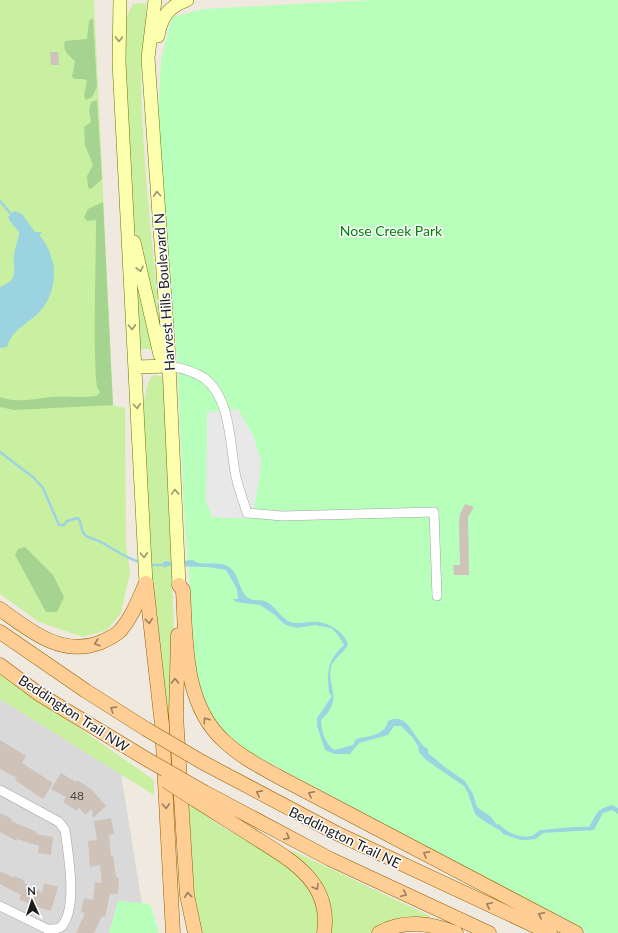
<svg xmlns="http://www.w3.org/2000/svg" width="618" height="933" font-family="Lato,sans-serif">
  <rect width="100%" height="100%" fill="#efe9e0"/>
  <path fill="#dad9d9" d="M 0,699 L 121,774 L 142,904 L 118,901 L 109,933 L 0,933 Z"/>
  <path fill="#c9efa0" d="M 0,0 L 94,0 L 113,405 L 125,408 L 126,545 L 130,573 L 121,613 L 107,630 L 83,637 L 39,622 L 0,594 Z
    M 146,3 C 147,31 140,58 141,85 C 143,166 153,248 160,328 L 157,328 L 134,226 L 122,47 L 127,16 L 133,4 Z
    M 136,278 L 154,349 L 139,349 Z
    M 155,375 L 163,377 L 175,650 L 172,724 L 166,724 L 152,615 L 142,411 L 148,383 L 151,377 Z
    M 0,673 L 154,780 L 154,795 L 0,699 Z
    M 189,803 C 200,811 210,819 221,826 C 255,846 303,862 315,903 C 318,912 319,924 316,933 L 199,933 L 193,899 Z
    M 293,851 L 430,916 L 429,920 L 379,927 L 369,933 L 328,933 L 330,922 L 292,854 Z"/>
  <path fill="#a5d390" d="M 93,18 L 97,87 L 92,97 L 86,100 L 84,96 L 87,81 L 84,79 L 75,79 L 72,77 L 75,61 C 68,55 62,50 65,41 L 87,39 L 89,21 Z
    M 97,100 L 102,179 L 91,189 L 88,188 L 87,176 L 93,165 L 85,145 L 84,127 L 91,122 L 89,110 L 91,102 Z
    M 103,202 L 113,405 L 14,410 L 0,407 L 0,397 C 16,404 36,398 53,397 C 67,396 82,398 97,396 L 100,392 L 97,387 L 96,379 C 93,326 96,273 96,220 L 87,221 L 84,217 L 88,209 Z
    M 25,547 L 53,575 L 64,597 L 57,612 L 46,612 L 15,555 L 18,549 Z"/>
  <path fill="#b7ffbb" d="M 375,0 L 618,0 L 618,933 L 587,933 L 238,746 L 210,718 L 196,674 L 184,507 L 176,342 L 165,237 L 158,119 L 161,60 L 172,17 L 204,9 Z
    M 118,901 L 150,904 L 159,933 L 109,933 Z"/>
  <path fill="#e8e8e8" d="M 238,409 L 253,435 L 261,460 L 260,476 L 252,519 L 212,517 L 206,502 L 207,412 Z"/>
  <path fill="#9bd3e1" d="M 14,211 L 22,214 L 35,232 L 42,232 L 39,235 C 47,243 50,252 53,263 C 57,285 49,307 30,320 C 20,328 11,333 7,347 L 0,348 L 0,287 C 19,279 13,273 14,257 C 14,248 19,240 19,232 L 9,220 L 8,217 Z
    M 193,560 C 200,566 214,562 222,564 C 240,568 237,588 247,597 C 253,602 259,599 265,601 C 274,605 279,615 288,621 C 296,625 304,622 311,622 C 325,620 343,630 348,644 C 344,653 334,658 331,667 C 326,687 345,698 321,720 C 321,730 326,746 335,750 L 353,745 L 356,739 C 368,736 385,736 388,721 C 409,710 414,742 428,749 L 428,753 L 446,768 L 465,781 L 473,794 L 477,807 L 491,817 L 497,825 L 499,824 C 506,832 521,839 531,836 C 535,835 537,831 541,830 C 557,829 573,826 589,827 C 597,815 594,810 612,805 L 618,808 L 618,814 L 612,810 L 603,813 L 594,830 L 543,833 L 536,839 L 527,840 L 521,840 L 503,834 L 501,831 C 491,825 484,822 475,814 L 468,793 L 464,786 L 426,760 L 419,752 L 418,746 L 413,738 L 401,726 L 394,726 L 388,735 L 359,743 L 350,754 L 335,754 L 325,750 L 317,726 L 317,718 L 332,696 L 329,693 C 327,670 327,661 344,645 L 338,635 L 331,628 L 315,625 L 297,628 L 292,627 L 284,624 L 275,615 L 260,605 L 236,602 L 233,599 L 238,599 L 237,589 L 226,570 L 207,567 L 168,566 L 164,568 L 163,562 L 167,561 L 170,562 Z"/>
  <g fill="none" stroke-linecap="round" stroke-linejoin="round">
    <path stroke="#9bd3e1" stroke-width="2.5" d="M 0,201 L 10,213
      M 0,452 L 34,478 L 43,488 L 59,525 L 64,525 L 67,521 L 78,518 C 82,523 80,530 85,535 C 89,538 94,539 99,541 C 113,548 124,558 140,562
      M 149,565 L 166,565"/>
  </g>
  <path fill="#cfc2b9" d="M 50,52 L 58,52 L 59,65 L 51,65 Z
    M 465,504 L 474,507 L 468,517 L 469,575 L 454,575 L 453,565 L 460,565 L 459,522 L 460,514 Z
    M 0,740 L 26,756 L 22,763 L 53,783 L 43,799 L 15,780 L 17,778 L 0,769 Z
    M 61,773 L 76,782 L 77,780 L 91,789 L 106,806 L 93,818 L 92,809 L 85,815 L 79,808 L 77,811 L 63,802 L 66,797 L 51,789 Z
    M 0,813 L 12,819 L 11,821 L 37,832 L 36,834 L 53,837 L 51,855 L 38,853 L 39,846 L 17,839 L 16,841 L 0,832 Z
    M 111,818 L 114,834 L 109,835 L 111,856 L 113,856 L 116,877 L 119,878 L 118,894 L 110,894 L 105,917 L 102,916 L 94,933 L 76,933 L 85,913 L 81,912 L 84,898 L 93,900 L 95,882 L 102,883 L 100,865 L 90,867 L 88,841 L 97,840 L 94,821 Z
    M 0,871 L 14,878 L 15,876 L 25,881 L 24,883 L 42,893 L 44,883 L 58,887 L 51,911 L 34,906 L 19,899 L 21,895 L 0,884 Z"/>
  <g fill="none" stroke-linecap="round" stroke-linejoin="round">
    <g stroke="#a3a3a3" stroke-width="10">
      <path id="street" d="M 169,366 C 181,368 194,371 204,378 C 230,397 230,442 235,472 C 237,485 243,499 247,513 L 282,516 L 434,512 L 437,596
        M 0,790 L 59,822 L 65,830 C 68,853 78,907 62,926 C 58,930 52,929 47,929 L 0,906"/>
    </g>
    <g stroke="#6c7600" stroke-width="14">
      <path id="secondary" d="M 120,0 L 119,62 L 146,583
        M 155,0 L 148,58 L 168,343 L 179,585
        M 158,36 C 161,17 169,6 187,0
        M 134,242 L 160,355 L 169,366
        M 135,367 L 169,366"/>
    </g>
    <g stroke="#945f00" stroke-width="15">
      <path id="primary" d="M 146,583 L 162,725 L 173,933
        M 179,585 L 183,590 C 186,641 183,704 224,741 C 240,756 259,766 277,776 L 576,933
        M 0,609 C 29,630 61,657 99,643 C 106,640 115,636 120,631 C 132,617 138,601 145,585
        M 0,632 L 86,691 L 146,729
        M 178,635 L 176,715 L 187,895 L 195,933
        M 0,665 L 39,694 L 148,760
        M 202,762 L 336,833 L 550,933
        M 204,792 L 330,859 L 489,933
        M 194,799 C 214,812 234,824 254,837 C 291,860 332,882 324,933
        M 379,933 C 404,919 430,923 456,933"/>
    </g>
    <use href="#street" stroke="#fff" stroke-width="9"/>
    <use href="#secondary" stroke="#fdffae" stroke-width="13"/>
    <use href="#primary" stroke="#ffce95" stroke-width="14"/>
    <g stroke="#945f00" stroke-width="15" stroke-linecap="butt">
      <path id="primary-bridge" d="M 146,729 L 202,762
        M 148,760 L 204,792
        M 166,781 L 194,799"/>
    </g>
    <use href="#primary-bridge" stroke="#ffce95" stroke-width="14"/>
  </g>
  <defs><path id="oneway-chevron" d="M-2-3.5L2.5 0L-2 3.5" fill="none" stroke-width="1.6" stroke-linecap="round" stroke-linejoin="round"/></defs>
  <g stroke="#98996c">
    <use href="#oneway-chevron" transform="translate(119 39) rotate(91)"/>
    <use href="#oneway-chevron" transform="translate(157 194) rotate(-94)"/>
    <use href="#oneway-chevron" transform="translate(140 269) rotate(77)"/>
    <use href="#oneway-chevron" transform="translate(132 327) rotate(87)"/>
    <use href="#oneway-chevron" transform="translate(137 406) rotate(86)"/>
    <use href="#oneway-chevron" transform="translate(175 492) rotate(-92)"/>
    <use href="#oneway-chevron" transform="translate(144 555) rotate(87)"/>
  </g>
  <g stroke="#997e5f">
    <use href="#oneway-chevron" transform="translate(149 621) rotate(84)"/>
    <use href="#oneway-chevron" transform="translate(97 643) rotate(161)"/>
    <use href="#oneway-chevron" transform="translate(175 681) rotate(-89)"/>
    <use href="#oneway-chevron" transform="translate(113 709) rotate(-148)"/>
    <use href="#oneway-chevron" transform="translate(206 720) rotate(-124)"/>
    <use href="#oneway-chevron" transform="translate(259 793) rotate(-152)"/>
    <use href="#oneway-chevron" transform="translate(311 794) rotate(-153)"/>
    <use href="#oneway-chevron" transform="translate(166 806) rotate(87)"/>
    <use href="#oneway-chevron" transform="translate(287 837) rotate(27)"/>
    <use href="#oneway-chevron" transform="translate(426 854) rotate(-151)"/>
    <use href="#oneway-chevron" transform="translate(316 887) rotate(60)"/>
    <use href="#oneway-chevron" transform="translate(404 894) rotate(25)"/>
    <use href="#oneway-chevron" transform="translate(188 895) rotate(-96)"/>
    <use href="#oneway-chevron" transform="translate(489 905) rotate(-155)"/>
    <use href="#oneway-chevron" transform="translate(541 915) rotate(-153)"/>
  </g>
  <g text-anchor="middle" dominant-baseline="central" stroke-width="3" stroke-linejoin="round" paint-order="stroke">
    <g font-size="12" fill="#494643">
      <text x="77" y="795">48</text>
    </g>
    <g font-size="14" fill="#008408" stroke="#fff">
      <text x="391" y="230">Nose Creek Park</text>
    </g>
    <g font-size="14" fill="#1c1c1c" stroke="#fff">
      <text transform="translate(164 292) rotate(-94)">Harvest Hills Boulevard N</text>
      <text transform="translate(74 713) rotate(33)">Beddington Trail NW</text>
      <text transform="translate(345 837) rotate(26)">Beddington Trail NE</text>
    </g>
  </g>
  <g transform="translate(32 901) rotate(357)" stroke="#ffffff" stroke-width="3" paint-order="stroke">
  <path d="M0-3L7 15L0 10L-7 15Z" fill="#1c1c1c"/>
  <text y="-6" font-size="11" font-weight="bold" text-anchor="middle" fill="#1c1c1c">N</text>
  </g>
</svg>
